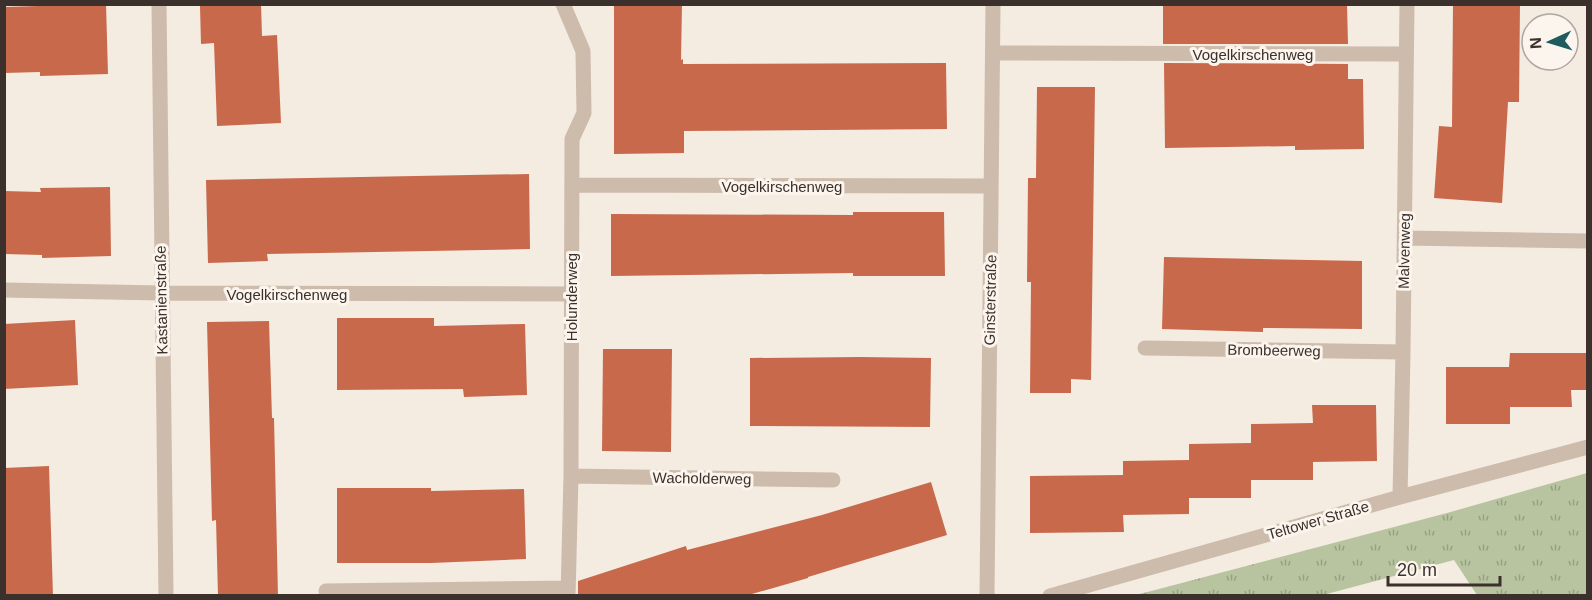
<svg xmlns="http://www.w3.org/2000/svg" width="1592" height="600" font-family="Helvetica,sans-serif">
  <defs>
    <pattern id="grass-tufts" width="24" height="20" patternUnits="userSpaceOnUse" patternTransform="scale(1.5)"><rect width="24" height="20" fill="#b8c4a0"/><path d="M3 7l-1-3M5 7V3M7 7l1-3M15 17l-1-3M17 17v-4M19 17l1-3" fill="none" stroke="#97a083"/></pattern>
  </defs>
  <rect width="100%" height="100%" fill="#f4ebe1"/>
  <path fill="url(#grass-tufts)" d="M 1587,473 L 1587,595 L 1477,595 L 1454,560 L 1323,595 L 1136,595 L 1447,513 Z"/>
  <path fill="#c8694b" d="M 106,4 L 108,74 L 40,76 L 40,72 L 4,73 L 4,7 Z
    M 261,4 L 262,36 L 277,35 L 281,123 L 217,126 L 214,43 L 201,44 L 200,6 Z
    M 614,4 L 682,4 L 681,60 L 683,59 L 683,64 L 946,63 L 947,129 L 684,131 L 684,153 L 614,154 Z
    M 1163,4 L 1347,4 L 1348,44 L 1163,44 Z
    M 1453,4 L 1520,4 L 1519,102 L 1508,102 L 1502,203 L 1434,198 L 1439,126 L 1452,127 Z
    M 1164,63 L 1348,64 L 1348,79 L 1363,79 L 1364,149 L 1295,150 L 1295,146 L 1165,148 Z
    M 1037,87 L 1095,87 L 1091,380 L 1071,379 L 1071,393 L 1030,393 L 1031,282 L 1027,282 L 1028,178 L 1036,178 Z
    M 529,174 L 530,249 L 267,254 L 268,261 L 208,263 L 206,180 Z
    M 110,187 L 111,256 L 42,258 L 42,255 L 4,254 L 4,191 L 41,192 L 40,188 Z
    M 853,212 L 944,212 L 945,276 L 853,276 L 853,273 L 611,276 L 611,214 L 853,215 Z
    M 1164,257 L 1362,261 L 1362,329 L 1263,328 L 1263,332 L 1162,329 Z
    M 337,318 L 434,318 L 434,326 L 525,324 L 527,395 L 464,397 L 463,389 L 337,390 Z
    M 75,320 L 78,385 L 4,389 L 4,324 Z
    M 269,321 L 272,418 L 274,418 L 278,596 L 218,596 L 216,520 L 212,521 L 207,322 Z
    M 603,349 L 672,349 L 671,452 L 602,451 Z
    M 1510,353 L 1587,353 L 1587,390 L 1571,390 L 1572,407 L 1510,407 L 1510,424 L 1446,424 L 1446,367 L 1509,367 Z
    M 861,357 L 931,358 L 930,427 L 750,426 L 750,358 Z
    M 1312,405 L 1376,405 L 1377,461 L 1313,462 L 1313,480 L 1251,480 L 1251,498 L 1189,498 L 1189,514 L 1123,515 L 1124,532 L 1030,533 L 1030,476 L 1123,475 L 1123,461 L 1189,460 L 1189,444 L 1251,443 L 1251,424 L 1313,423 Z
    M 49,466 L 53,596 L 4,596 L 4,468 Z
    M 931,482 L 947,535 L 808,577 L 808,578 L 745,596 L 578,596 L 578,581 L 686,546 L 687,550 L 822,515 Z
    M 337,488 L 431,488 L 431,491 L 524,489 L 526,559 L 431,563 L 337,563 Z"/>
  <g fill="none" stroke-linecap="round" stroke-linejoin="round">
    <path stroke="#cdbbac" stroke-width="15" d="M 159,4 L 166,596
      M 563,4 L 583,51 L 584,113 L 572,139 L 571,476 L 568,596
      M 993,53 L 1406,54
      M 572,185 L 991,186
      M 1405,238 L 1588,241
      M 4,290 L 161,293 L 570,294
      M 1145,348 L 1403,352
      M 571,476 L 833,480
      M 1400,497 L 1403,352 L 1407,4
      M 326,591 L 568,588
      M 987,596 L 993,4
      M 1050,596 L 1400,497 L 1588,447"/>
  </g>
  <g text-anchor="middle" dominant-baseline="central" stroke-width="6" stroke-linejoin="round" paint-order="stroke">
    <g font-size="15" fill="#3b302b" stroke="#fbf5ee">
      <text x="1253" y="54">Vogelkirschenweg</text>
      <text x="782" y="186">Vogelkirschenweg</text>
      <text transform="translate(1404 251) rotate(-89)">Malvenweg</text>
      <text x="287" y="294">Vogelkirschenweg</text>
      <text transform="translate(571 297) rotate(-90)">Holunderweg</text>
      <text transform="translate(161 300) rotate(-91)">Kastanienstraße</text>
      <text transform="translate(990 300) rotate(-89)">Ginsterstraße</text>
      <text transform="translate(1274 350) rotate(1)">Brombeerweg</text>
      <text transform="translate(702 478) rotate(1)">Wacholderweg</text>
      <text transform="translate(1318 520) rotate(-16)">Teltower Straße</text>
    </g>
  </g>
  <rect width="1592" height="600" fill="none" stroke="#3b302b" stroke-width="12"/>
  <g transform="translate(1550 42) rotate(266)"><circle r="28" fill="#fbf5ee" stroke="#aea6a0" stroke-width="1.5"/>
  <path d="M0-4.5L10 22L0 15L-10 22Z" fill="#1f5a5e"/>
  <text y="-9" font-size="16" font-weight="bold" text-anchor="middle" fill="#3b302b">N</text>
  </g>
  <path d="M1388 576v9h112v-9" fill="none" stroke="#3b302b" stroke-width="3"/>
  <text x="1397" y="576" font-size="18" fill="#3b302b" stroke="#fbf5ee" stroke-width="4.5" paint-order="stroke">20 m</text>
</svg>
